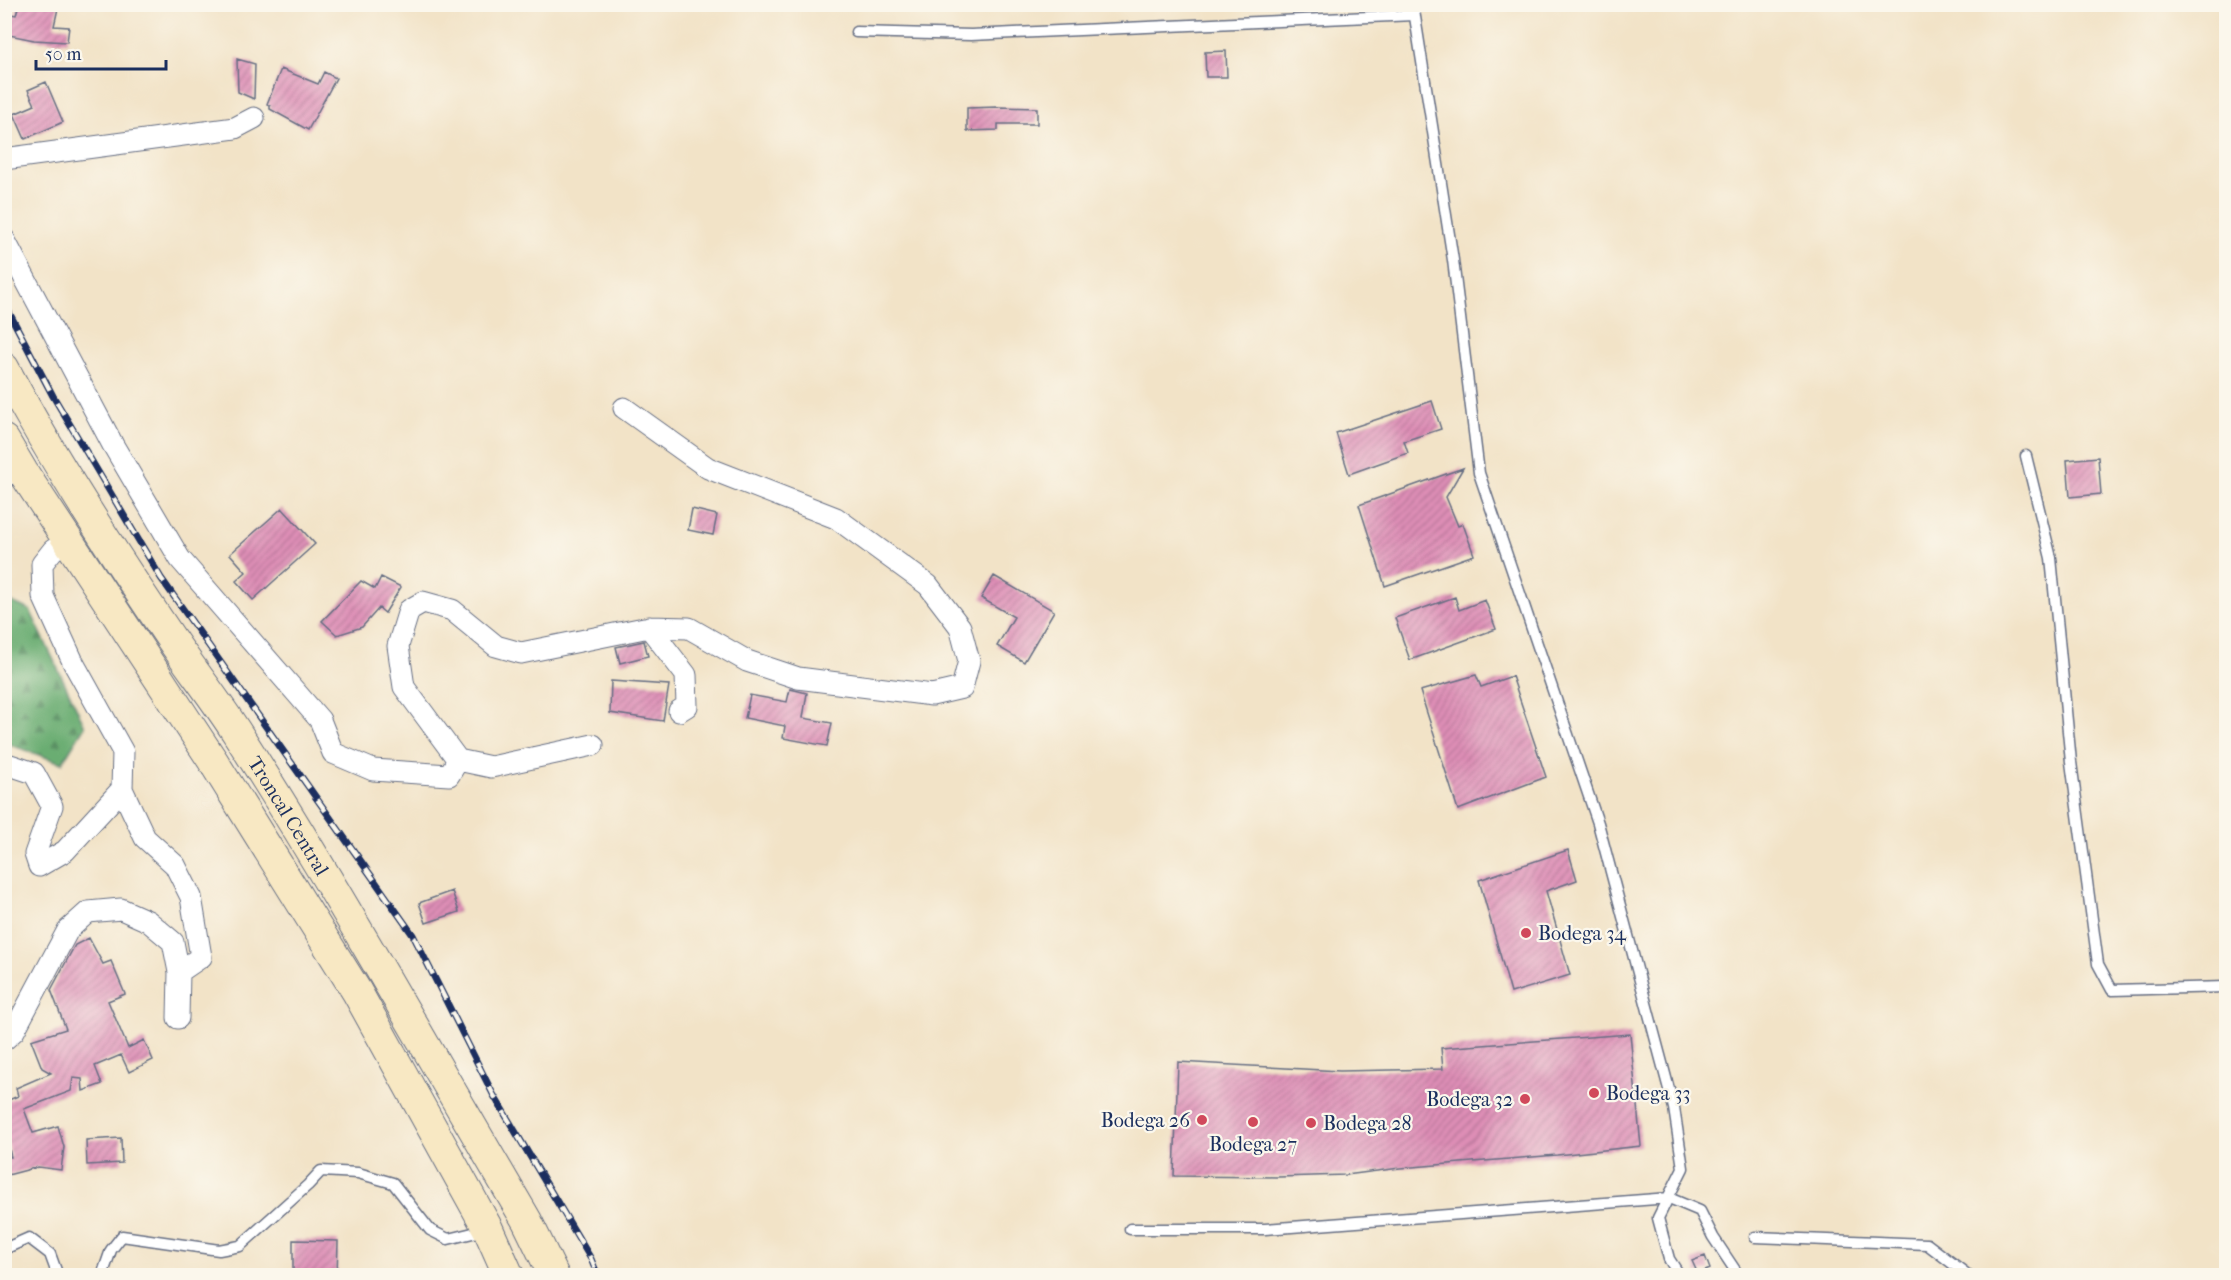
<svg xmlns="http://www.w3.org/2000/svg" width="2231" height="1280" font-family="'IM FELL French Canon',serif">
  <defs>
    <pattern id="forest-firs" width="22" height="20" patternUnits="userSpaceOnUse" patternTransform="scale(1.5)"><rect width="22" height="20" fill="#6bad72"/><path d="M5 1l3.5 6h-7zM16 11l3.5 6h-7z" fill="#578d61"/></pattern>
    <pattern id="building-hatch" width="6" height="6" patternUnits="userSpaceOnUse" patternTransform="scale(1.5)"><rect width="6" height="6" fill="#de8eb6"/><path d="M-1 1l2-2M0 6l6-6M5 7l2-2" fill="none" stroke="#b37497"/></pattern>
  </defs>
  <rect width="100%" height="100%" fill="#fbf7ec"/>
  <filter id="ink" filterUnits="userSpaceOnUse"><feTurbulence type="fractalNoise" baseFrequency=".0167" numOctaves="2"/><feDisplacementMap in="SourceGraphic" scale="12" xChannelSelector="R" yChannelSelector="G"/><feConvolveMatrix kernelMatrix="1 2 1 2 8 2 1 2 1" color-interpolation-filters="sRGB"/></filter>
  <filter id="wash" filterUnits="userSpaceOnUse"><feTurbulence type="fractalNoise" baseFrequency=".008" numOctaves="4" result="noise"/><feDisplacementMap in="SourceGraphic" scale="24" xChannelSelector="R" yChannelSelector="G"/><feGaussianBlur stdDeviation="1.35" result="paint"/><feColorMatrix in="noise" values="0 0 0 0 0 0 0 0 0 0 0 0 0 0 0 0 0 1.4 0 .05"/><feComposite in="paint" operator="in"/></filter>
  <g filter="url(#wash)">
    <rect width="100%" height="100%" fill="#f2e3c7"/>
    <path fill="url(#forest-firs)" stroke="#436e68" stroke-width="1.5" d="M 5,599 L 30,610 L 85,726 L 62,763 L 5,743 Z"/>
    <g id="blocks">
      <path fill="url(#building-hatch)" d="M 19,4 L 59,4 L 54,26 L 69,27 L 67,42 L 34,40 L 4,34 L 4,13 L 16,15 Z
        M 1226,51 L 1227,77 L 1206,77 L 1205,52 Z
        M 237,59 L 255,64 L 254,99 L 238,92 Z
        M 281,69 L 318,84 L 324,72 L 336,78 L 308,130 L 270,109 L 270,106 L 267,104 Z
        M 46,82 L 63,122 L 25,139 L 14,114 L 35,105 L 28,90 Z
        M 998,107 L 1037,108 L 1037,124 L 998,124 L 998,130 L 967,131 L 967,108 Z
        M 1432,401 L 1441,429 L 1404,441 L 1408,453 L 1349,474 L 1336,433 Z
        M 2098,457 L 2101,494 L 2070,497 L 2067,460 Z
        M 1463,468 L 1446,497 L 1458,526 L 1463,524 L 1474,555 L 1385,586 L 1359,505 Z
        M 282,508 L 315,544 L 253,600 L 236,581 L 246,572 L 230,554 Z
        M 692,509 L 717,515 L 713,535 L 688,530 Z
        M 994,576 L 1054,611 L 1024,662 L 997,646 L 1014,617 L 981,598 Z
        M 381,577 L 401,587 L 385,613 L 379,608 L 362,627 L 337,635 L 322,621 L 361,581 L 375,589 Z
        M 1455,597 L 1459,610 L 1485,600 L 1496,629 L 1410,660 L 1395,618 Z
        M 644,641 L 648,656 L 620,663 L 616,647 Z
        M 1476,675 L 1481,687 L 1512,676 L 1546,777 L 1458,810 L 1420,691 Z
        M 611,681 L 669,685 L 663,721 L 610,713 Z
        M 790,689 L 807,693 L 803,718 L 832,723 L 827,746 L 783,738 L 785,726 L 745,718 L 750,695 L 787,702 Z
        M 1568,850 L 1577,880 L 1546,891 L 1570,975 L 1511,993 L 1479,880 Z
        M 452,891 L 459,912 L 426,923 L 419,903 Z
        M 89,938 L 103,964 L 111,961 L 125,994 L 108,1001 L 128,1048 L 144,1040 L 153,1060 L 129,1072 L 121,1055 L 95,1066 L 102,1084 L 83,1091 L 82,1079 L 73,1078 L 71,1091 L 24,1109 L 33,1133 L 58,1126 L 64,1147 L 61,1170 L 38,1167 L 4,1176 L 4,1157 L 11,1157 L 4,1129 L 4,1102 L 18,1096 L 16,1088 L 51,1073 L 42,1068 L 31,1040 L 66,1029 L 51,990 L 75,945 Z
        M 1630,1034 L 1641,1146 L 1557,1155 L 1400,1168 L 1346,1175 L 1278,1177 L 1174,1176 L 1178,1062 L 1340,1071 L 1443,1069 L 1441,1048 Z
        M 121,1138 L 122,1163 L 87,1165 L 86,1140 Z
        M 293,1240 L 338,1241 L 337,1275 L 293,1275 Z
        M 1705,1256 L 1710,1269 L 1698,1274 L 1692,1261 Z"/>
    </g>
  </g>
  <g filter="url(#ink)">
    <use href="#blocks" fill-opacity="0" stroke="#666e83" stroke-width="1.5"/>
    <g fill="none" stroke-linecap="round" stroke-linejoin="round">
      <g stroke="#666e83" stroke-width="13">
        <path id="service" d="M 1413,4 L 1453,260 L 1479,473 L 1598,823 L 1674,1108 L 1683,1168 L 1658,1218 L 1669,1259 L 1680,1276
          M 856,32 L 971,35 L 1414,15
          M 2026,456 L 2051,558 L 2071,762 L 2098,964 L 2112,990 L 2226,987
          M 4,483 L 22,472
          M 1130,1229 L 1265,1229 L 1669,1198 L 1700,1211 L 1713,1237 L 1739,1276
          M 1755,1237 L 1927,1244 L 1969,1276
          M 4,1249 L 29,1238 L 50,1254 L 58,1276
          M 102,1276 L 111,1250 L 122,1236 L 219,1250 L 240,1246 L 308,1185 L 321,1171 L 358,1173 L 393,1183 L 430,1230 L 448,1239 L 485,1230"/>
      </g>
      <g stroke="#666e83" stroke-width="23">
        <path id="minor" d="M 4,159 L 235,128 L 254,118
          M 4,239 L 113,445 L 180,559 L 320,720 L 333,753 L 373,770 L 449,775 L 458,760 L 404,687 L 398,646 L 409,610 L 423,602 L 452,610 L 496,646 L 521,653 L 649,627 L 689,628 L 747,661 L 798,678 L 932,695 L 962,688 L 969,661 L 960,627 L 928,585 L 836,518 L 708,468 L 624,408
          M 68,541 L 53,550 L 42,564 L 43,596 L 74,664 L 123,752 L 122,789 L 145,838 L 175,865 L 191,897 L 201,957 L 179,972 L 178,1018
          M 649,627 L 686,675 L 687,706 L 679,711
          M 458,760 L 491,767 L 593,745
          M 4,763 L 34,773 L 52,806 L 35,854 L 39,866 L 65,851 L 122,789
          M 4,1040 L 14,1031 L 68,930 L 88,912 L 121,909 L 148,921 L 173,942 L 179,972"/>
      </g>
      <g stroke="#666e83" stroke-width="32">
        <g id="secondary">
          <path id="s1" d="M 4,368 C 55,464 115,556 176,646 C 196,675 218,703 237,733 C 339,892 431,1058 527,1221 L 554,1276"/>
          <path d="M 4,440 L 23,472 L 213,761 L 357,992 L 488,1229 L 509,1276"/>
        </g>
      </g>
      <use href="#service" stroke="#fff" stroke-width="10"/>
      <use href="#minor" stroke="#fff" stroke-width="21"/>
      <use href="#secondary" stroke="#f8e8c3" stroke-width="30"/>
      <g stroke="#1b2f5e" stroke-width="7">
        <path id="rail" d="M 4,303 L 53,396 L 161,578 L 413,935 L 493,1094 L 591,1259 L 598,1276"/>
      </g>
      <use href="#rail" stroke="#fbf7ec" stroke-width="4.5" stroke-dasharray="14" stroke-linecap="butt"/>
    </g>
  </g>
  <g fill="#d1495b" stroke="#fbf7ec" stroke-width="2">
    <circle cx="1526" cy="933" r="6"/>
    <circle cx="1594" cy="1093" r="6"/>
    <circle cx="1525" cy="1099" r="6"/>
    <circle cx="1202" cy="1120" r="6"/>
    <circle cx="1253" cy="1122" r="6"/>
    <circle cx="1311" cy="1123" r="6"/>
  </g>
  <g text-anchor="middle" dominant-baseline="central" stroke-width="4.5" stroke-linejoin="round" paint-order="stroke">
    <g font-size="20" fill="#1b2f5e" stroke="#fbf7ec">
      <text stroke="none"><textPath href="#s1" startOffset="531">Troncal Central</textPath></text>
    </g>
    <g font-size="20" fill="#1b2f5e" stroke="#fbf7ec" text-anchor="start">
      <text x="1538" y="933">Bodega 34</text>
      <text x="1606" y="1093">Bodega 33</text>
      <text x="1513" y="1099" text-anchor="end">Bodega 32</text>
      <text x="1190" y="1120" text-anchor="end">Bodega 26</text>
      <text x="1323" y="1123">Bodega 28</text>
      <text x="1253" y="1144" text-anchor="middle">Bodega 27</text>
    </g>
  </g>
  <rect width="2231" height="1280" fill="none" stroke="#fbf7ec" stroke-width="24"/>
  <path d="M36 60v9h130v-9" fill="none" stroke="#1b2f5e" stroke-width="3"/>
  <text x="45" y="60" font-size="18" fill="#1b2f5e" stroke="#fbf7ec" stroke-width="4.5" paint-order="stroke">50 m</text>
</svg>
